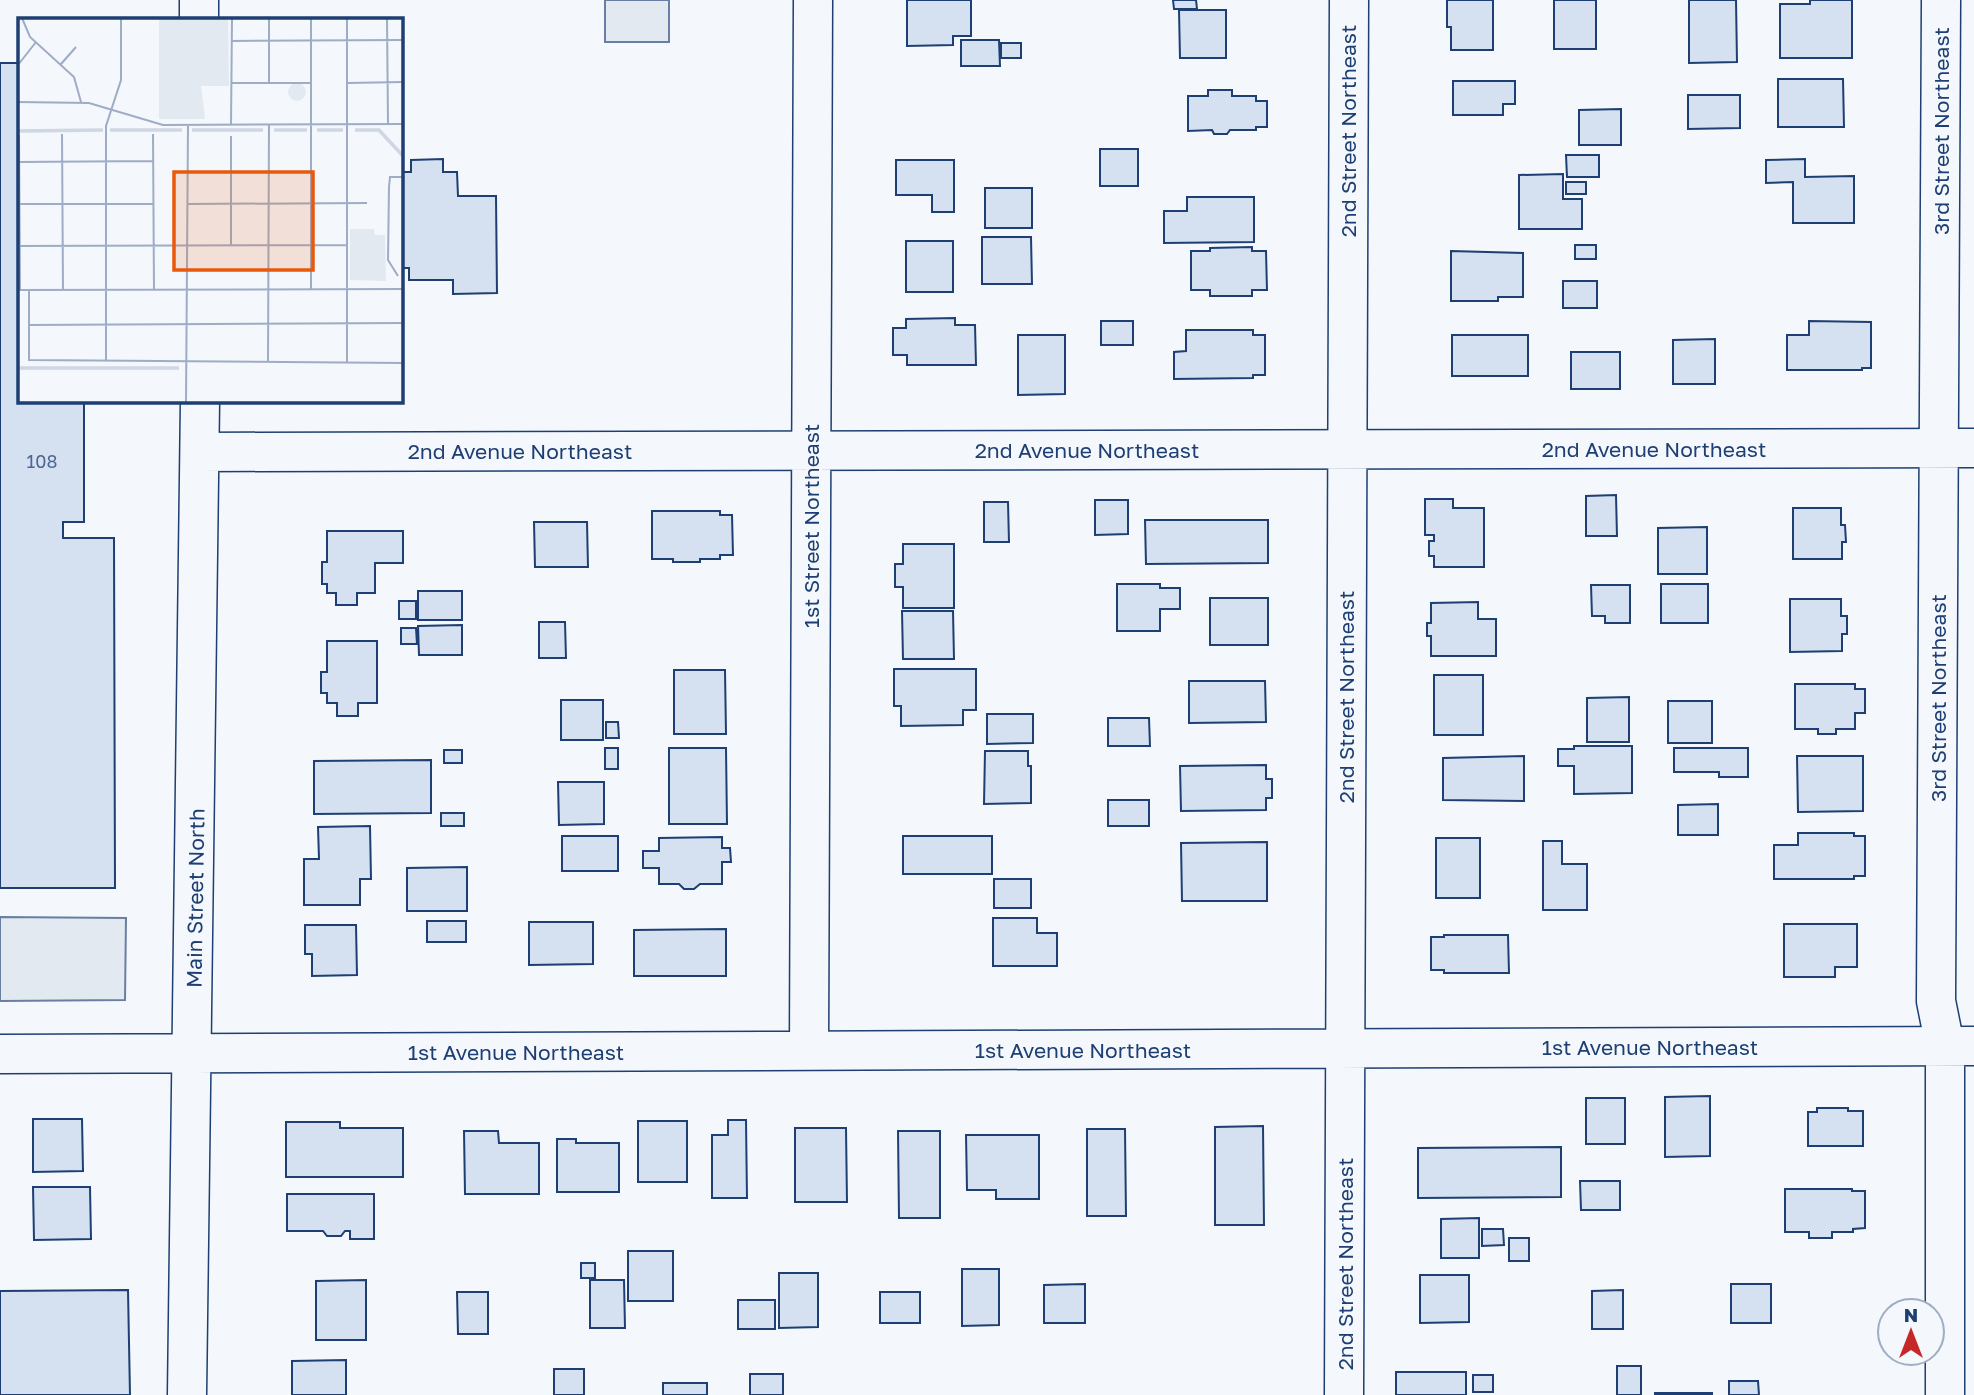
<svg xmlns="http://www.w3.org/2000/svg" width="1974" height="1395" font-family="'Golos Text',sans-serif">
  <rect width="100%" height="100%" fill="#f4f7fb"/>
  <path fill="#e3e9f0" stroke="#687fa3" stroke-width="2" d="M 605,0 L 669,0 L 669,42 L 605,42 Z
    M 0,917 L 126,918 L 125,1000 L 0,1001 Z"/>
  <path fill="#d5e0f0" stroke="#1d3f73" stroke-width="2" d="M 907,0 L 971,0 L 971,36 L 953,36 L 953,45 L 907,46 Z
    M 1173,0 L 1196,0 L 1197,9 L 1174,9 Z
    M 1447,0 L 1493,0 L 1493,50 L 1451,50 L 1451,27 L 1447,27 Z
    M 1554,0 L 1596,0 L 1596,49 L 1554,49 Z
    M 1689,0 L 1736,0 L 1737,62 L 1689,63 Z
    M 1810,0 L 1852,0 L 1852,58 L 1780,58 L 1780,4 L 1810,4 Z
    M 1179,10 L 1226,10 L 1226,58 L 1180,58 Z
    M 961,40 L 999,40 L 1000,66 L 961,66 Z
    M 1001,43 L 1021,43 L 1021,58 L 1001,58 Z
    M 0,63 L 19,63 L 19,401 L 84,401 L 84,522 L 63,522 L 63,538 L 114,538 L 115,888 L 0,888 Z
    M 1778,79 L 1843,79 L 1844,127 L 1778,127 Z
    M 1453,81 L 1515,81 L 1515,104 L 1503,104 L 1503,115 L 1453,115 Z
    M 1208,90 L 1232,90 L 1232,96 L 1256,96 L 1256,101 L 1267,101 L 1267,127 L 1256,127 L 1256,130 L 1230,130 L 1227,134 L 1214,134 L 1212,130 L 1188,131 L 1188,96 L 1208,96 Z
    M 1688,95 L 1740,95 L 1740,128 L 1688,129 Z
    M 1621,109 L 1621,145 L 1579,145 L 1579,110 Z
    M 1100,149 L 1138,149 L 1138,186 L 1100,186 Z
    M 1566,155 L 1599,155 L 1599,177 L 1567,177 Z
    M 443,159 L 443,172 L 457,172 L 458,196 L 496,196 L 497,293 L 453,294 L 453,280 L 409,280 L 409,268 L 401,268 L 401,172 L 411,172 L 411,160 Z
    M 1805,159 L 1805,177 L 1854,176 L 1854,223 L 1793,223 L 1793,182 L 1766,183 L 1766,160 Z
    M 896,160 L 954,160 L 954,212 L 932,212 L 932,195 L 896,195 Z
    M 1563,174 L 1563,199 L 1582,199 L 1582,229 L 1519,229 L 1519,175 Z
    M 1566,182 L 1586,182 L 1586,194 L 1566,194 Z
    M 985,188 L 1032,188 L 1032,228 L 985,228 Z
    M 1187,197 L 1254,197 L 1254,242 L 1164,243 L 1164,211 L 1187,211 Z
    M 982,237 L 1031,237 L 1032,284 L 982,284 Z
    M 906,241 L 953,241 L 953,292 L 906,292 Z
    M 1575,245 L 1596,245 L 1596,259 L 1575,259 Z
    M 1252,247 L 1252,251 L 1266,251 L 1267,290 L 1252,290 L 1252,296 L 1210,296 L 1210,290 L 1191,290 L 1191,251 L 1210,251 L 1210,248 Z
    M 1451,251 L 1523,253 L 1523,297 L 1498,297 L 1498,301 L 1451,301 Z
    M 1563,281 L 1597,281 L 1597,308 L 1563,308 Z
    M 955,318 L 955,325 L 975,325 L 976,365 L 907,365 L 907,355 L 893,355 L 893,328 L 906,328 L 906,319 Z
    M 1101,321 L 1133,321 L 1133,345 L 1101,345 Z
    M 1809,321 L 1871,322 L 1871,368 L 1862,368 L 1862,370 L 1787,370 L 1787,335 L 1809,335 Z
    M 1186,330 L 1253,330 L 1253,335 L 1265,335 L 1265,375 L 1253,375 L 1253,378 L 1174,379 L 1174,352 L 1186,351 Z
    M 1018,335 L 1065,335 L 1065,394 L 1018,395 Z
    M 1452,335 L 1528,335 L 1528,376 L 1452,376 Z
    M 1715,339 L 1715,384 L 1673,384 L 1673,340 Z
    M 1571,352 L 1620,352 L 1620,389 L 1571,389 Z
    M 1616,495 L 1617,536 L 1586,536 L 1586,496 Z
    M 1425,499 L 1453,499 L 1453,508 L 1484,508 L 1484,567 L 1434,567 L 1434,556 L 1429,556 L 1429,541 L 1434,541 L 1434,535 L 1425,535 Z
    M 1095,500 L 1128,500 L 1128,534 L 1095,535 Z
    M 984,502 L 1008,502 L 1009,542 L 984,542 Z
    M 1793,508 L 1841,508 L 1841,525 L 1845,525 L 1846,542 L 1842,542 L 1842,559 L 1793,559 Z
    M 652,511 L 720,511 L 720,515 L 732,515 L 733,555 L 720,555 L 720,559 L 700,559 L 700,562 L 673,562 L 673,559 L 652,559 Z
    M 1145,520 L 1268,520 L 1268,563 L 1146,564 Z
    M 534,522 L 587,522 L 588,567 L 535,567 Z
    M 1707,527 L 1707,574 L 1658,574 L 1658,528 Z
    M 327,531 L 403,531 L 403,563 L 375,563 L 375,593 L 357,593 L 357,605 L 336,605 L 336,593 L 327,593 L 327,584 L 322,584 L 322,562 L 327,562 Z
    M 903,544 L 954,544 L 954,608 L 903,608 L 903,587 L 895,587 L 895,564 L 903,564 Z
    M 1117,584 L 1160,584 L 1160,588 L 1180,588 L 1180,609 L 1160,609 L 1160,631 L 1117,631 Z
    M 1661,584 L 1708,584 L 1708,623 L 1661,623 Z
    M 1591,585 L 1630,585 L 1630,623 L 1605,623 L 1605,616 L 1592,616 Z
    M 418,591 L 462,591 L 462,620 L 418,620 Z
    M 1210,598 L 1268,598 L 1268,645 L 1210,645 Z
    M 1790,599 L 1841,599 L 1841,616 L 1847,616 L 1847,634 L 1842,634 L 1842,651 L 1790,652 Z
    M 399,601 L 416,601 L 416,619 L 399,619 Z
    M 1478,602 L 1478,619 L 1496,619 L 1496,656 L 1431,656 L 1431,636 L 1427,636 L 1427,623 L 1431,623 L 1431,603 Z
    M 902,611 L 953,611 L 954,659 L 903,659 Z
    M 539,622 L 565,622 L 566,658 L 539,658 Z
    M 462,625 L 462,655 L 419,655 L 418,626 Z
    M 401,628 L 416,628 L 417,644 L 401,644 Z
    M 327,641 L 377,641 L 377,703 L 358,703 L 358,716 L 337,716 L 337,703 L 327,703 L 327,693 L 321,693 L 321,672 L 327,672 Z
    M 894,669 L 976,669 L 976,710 L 963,710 L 963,725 L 901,726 L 901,706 L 894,706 Z
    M 674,670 L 725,670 L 726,734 L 674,734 Z
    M 1434,675 L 1483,675 L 1483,735 L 1434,735 Z
    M 1189,681 L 1265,681 L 1266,722 L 1189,723 Z
    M 1795,684 L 1855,684 L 1855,689 L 1865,689 L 1865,713 L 1855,713 L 1855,729 L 1836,729 L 1836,734 L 1818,734 L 1818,729 L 1795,729 Z
    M 1629,697 L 1629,742 L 1587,742 L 1587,698 Z
    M 561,700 L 603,700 L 603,740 L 561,740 Z
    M 1668,701 L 1712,701 L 1712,743 L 1668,743 Z
    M 987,714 L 1033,714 L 1033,743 L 987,744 Z
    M 1108,718 L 1149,718 L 1150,746 L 1108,746 Z
    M 606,722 L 618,722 L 619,738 L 606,738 Z
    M 1574,746 L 1632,746 L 1632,793 L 1574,794 L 1574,766 L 1558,766 L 1558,749 L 1574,749 Z
    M 605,748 L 618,748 L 618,769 L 605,769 Z
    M 669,748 L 726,748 L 727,824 L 669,824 Z
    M 1674,748 L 1748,748 L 1748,777 L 1719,777 L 1719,772 L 1674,772 Z
    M 444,750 L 462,750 L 462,763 L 444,763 Z
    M 985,751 L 1028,751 L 1028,766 L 1031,766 L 1031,803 L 984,804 Z
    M 1524,756 L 1524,801 L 1443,800 L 1443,758 Z
    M 1797,756 L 1863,756 L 1863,811 L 1798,812 Z
    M 431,760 L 431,813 L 314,814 L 314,761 Z
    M 1266,765 L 1266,779 L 1272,779 L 1272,798 L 1266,798 L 1266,810 L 1181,811 L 1180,766 Z
    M 558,782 L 604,782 L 604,824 L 559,825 Z
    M 1108,800 L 1149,800 L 1149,826 L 1108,826 Z
    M 1718,804 L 1718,835 L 1678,835 L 1678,805 Z
    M 441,813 L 464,813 L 464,826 L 441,826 Z
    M 370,826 L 371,879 L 360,879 L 360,905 L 304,905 L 304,859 L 319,859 L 318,827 Z
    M 1798,833 L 1854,833 L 1854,836 L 1865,836 L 1865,876 L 1854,876 L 1854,879 L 1774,879 L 1774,845 L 1798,845 Z
    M 562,836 L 618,836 L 618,871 L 562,871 Z
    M 903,836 L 992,836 L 992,874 L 903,874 Z
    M 722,837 L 722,848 L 730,848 L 731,862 L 722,862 L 722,884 L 700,884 L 694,889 L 684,889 L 679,884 L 659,884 L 659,868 L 643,868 L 643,851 L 659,851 L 659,838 Z
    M 1436,838 L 1480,838 L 1480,898 L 1436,898 Z
    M 1543,841 L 1562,841 L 1562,864 L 1587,864 L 1587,910 L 1543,910 Z
    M 1267,842 L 1267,901 L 1182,901 L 1181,843 Z
    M 467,867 L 467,911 L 407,911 L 407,868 Z
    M 994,879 L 1031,879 L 1031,908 L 994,908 Z
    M 993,918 L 1037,918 L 1037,933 L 1057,933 L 1057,966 L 993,966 Z
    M 427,921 L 466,921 L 466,942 L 427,942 Z
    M 529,922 L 593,922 L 593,964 L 529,965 Z
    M 1784,924 L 1857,924 L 1857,967 L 1835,967 L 1835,977 L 1784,977 Z
    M 305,925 L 356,925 L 357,975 L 312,976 L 312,954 L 305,954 Z
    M 726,929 L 726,976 L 634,976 L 634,930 Z
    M 1444,935 L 1508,935 L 1509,973 L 1444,973 L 1444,970 L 1431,970 L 1431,937 L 1444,937 Z
    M 1710,1096 L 1710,1156 L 1665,1157 L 1665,1097 Z
    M 1586,1098 L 1625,1098 L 1625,1144 L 1586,1144 Z
    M 1817,1108 L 1848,1108 L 1848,1111 L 1863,1111 L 1863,1146 L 1808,1146 L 1808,1112 L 1817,1112 Z
    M 33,1119 L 82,1119 L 83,1171 L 33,1172 Z
    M 728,1120 L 746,1120 L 747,1198 L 712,1198 L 712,1135 L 728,1135 Z
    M 638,1121 L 687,1121 L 687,1182 L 638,1182 Z
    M 286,1122 L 340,1122 L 340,1128 L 403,1128 L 403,1177 L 286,1177 Z
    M 1263,1126 L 1264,1225 L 1215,1225 L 1215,1127 Z
    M 795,1128 L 846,1128 L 847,1202 L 795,1202 Z
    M 1087,1129 L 1125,1129 L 1126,1216 L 1087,1216 Z
    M 464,1131 L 498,1131 L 499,1143 L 539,1143 L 539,1194 L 465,1194 Z
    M 898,1131 L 940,1131 L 940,1218 L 899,1218 Z
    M 966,1135 L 1039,1135 L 1039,1199 L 996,1199 L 996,1190 L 967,1190 Z
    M 557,1139 L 576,1139 L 576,1143 L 619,1143 L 619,1192 L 557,1192 Z
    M 1561,1147 L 1561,1197 L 1418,1198 L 1418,1148 Z
    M 1580,1181 L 1620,1181 L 1620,1210 L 1581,1210 Z
    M 33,1187 L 90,1187 L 91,1239 L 34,1240 Z
    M 1785,1189 L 1852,1189 L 1852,1191 L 1865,1191 L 1865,1228 L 1853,1229 L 1853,1232 L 1832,1232 L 1832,1238 L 1809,1238 L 1809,1232 L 1785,1232 Z
    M 287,1194 L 374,1194 L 374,1239 L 350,1239 L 350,1231 L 345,1231 L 341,1236 L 327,1236 L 323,1231 L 287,1231 Z
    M 1479,1218 L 1479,1258 L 1441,1258 L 1441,1219 Z
    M 1482,1229 L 1503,1229 L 1504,1245 L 1482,1246 Z
    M 1509,1238 L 1529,1238 L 1529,1261 L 1509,1261 Z
    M 628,1251 L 673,1251 L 673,1301 L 628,1301 Z
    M 581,1263 L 595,1263 L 595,1278 L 581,1278 Z
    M 962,1269 L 999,1269 L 999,1325 L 962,1326 Z
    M 779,1273 L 818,1273 L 818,1327 L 779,1328 Z
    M 1420,1275 L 1469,1275 L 1469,1322 L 1420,1323 Z
    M 366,1280 L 366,1340 L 316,1340 L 316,1281 Z
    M 590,1280 L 624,1280 L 625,1328 L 590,1328 Z
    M 1085,1284 L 1085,1323 L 1044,1323 L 1044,1285 Z
    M 1731,1284 L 1771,1284 L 1771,1323 L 1731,1323 Z
    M 128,1290 L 130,1395 L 0,1395 L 0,1291 Z
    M 1623,1290 L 1623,1329 L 1592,1329 L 1592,1291 Z
    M 457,1292 L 488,1292 L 488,1334 L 458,1334 Z
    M 880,1292 L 920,1292 L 920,1323 L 880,1323 Z
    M 738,1300 L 775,1300 L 775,1329 L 738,1329 Z
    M 346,1360 L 346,1395 L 292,1395 L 292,1361 Z
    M 1617,1366 L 1641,1366 L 1641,1395 L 1617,1395 Z
    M 554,1369 L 584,1369 L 584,1395 L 554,1395 Z
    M 1396,1372 L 1466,1372 L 1466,1395 L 1396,1395 Z
    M 750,1374 L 783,1374 L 783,1395 L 750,1395 Z
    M 1473,1375 L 1493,1375 L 1493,1392 L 1473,1392 Z
    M 1729,1381 L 1758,1381 L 1759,1395 L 1729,1395 Z
    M 663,1383 L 707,1383 L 707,1395 L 663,1395 Z
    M 1655,1393 L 1712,1393 L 1712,1395 L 1655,1395 Z"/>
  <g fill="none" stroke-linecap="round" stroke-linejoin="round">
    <g stroke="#1d3f73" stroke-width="41">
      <path id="minor" d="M 199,0 L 199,19
        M 1941,0 L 1936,1001 L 1945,1046 L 1945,1395
        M 200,452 L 1974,448
        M 809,1051 L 813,0
        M 0,1054 L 1974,1046
        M 187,1395 L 200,401
        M 1344,1395 L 1349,0"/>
    </g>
    <use href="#minor" stroke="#f4f7fb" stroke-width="38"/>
  </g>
  <g text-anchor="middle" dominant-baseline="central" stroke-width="5" stroke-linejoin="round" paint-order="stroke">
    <g font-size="18" fill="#4b6792">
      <text x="42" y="461">108</text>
    </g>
    <g font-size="21" fill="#1d3f73" stroke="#f4f7fb">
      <text transform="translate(1348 131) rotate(-90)">2nd Street Northeast</text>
      <text transform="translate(1941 131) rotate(-90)">3rd Street Northeast</text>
      <text x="1654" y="449">2nd Avenue Northeast</text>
      <text x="1087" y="450">2nd Avenue Northeast</text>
      <text x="520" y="451">2nd Avenue Northeast</text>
      <text transform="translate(811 526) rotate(-90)">1st Street Northeast</text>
      <text transform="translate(1346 697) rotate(-90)">2nd Street Northeast</text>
      <text transform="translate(1938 698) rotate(-90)">3rd Street Northeast</text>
      <text transform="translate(195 898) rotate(-89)">Main Street North</text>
      <text x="1650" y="1047">1st Avenue Northeast</text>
      <text x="1083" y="1050">1st Avenue Northeast</text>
      <text x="516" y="1052">1st Avenue Northeast</text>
      <text transform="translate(1345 1264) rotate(-90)">2nd Street Northeast</text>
    </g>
  </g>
  <g transform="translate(18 18)">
    <rect width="385" height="385" fill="#f4f7fb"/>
    <path d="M 141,0 L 210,0 L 211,68 L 183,68 L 187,101 L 141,101 ZM270 74a9 9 0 1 1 18 0a9 9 0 1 1-18 0ZM 332,211 L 356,211 L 357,217 L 367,217 L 368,263 L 332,262 Z" fill="#e3e9f0"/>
    <path fill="none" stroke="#cfd7e4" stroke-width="3.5" d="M 92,112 L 164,112M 174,112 L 245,112M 256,112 L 289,112M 299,112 L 325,112M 337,112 L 361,112 L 385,138M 0,113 L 85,112M 0,350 L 161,350"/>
    <path fill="none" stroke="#9eadc5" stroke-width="2" d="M 4,0 L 12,19 L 56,59 L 63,84M 251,0 L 251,65M 329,0 L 329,344M 369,0 L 370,106M 214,23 L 385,22M 43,46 L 58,29M 0,47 L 18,24M 213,65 L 293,65M 329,65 L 385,64M 0,84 L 71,85 L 145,107 L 385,106M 213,106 L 214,0M 44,116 L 45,272M 135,116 L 136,272M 1,117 L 2,272M 1,144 L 135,143M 2,186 L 136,186M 170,186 L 349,185M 0,228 L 329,227M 213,228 L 213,118M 380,258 L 370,242 L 371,169 L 372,159 L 385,159M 293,271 L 293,0M 0,272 L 385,271M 11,272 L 11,342 L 385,345M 11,307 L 385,305M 88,342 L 88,108 L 103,62 L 103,0M 250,344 L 251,106M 168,385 L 170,107"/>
    <path fill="#e8590c" fill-opacity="0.15" stroke="#e8590c" stroke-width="3.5" d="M 156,154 L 295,154 L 295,252 L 156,252 Z"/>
    <rect width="385" height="385" fill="none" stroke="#1d3f73" stroke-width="3.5"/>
  </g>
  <g transform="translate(1911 1332)"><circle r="33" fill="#f4f7fb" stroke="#9eadc5" stroke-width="2"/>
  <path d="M0-5L12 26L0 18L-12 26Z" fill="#c62828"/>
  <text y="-10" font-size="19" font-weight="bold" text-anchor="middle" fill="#1d3f73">N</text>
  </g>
</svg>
